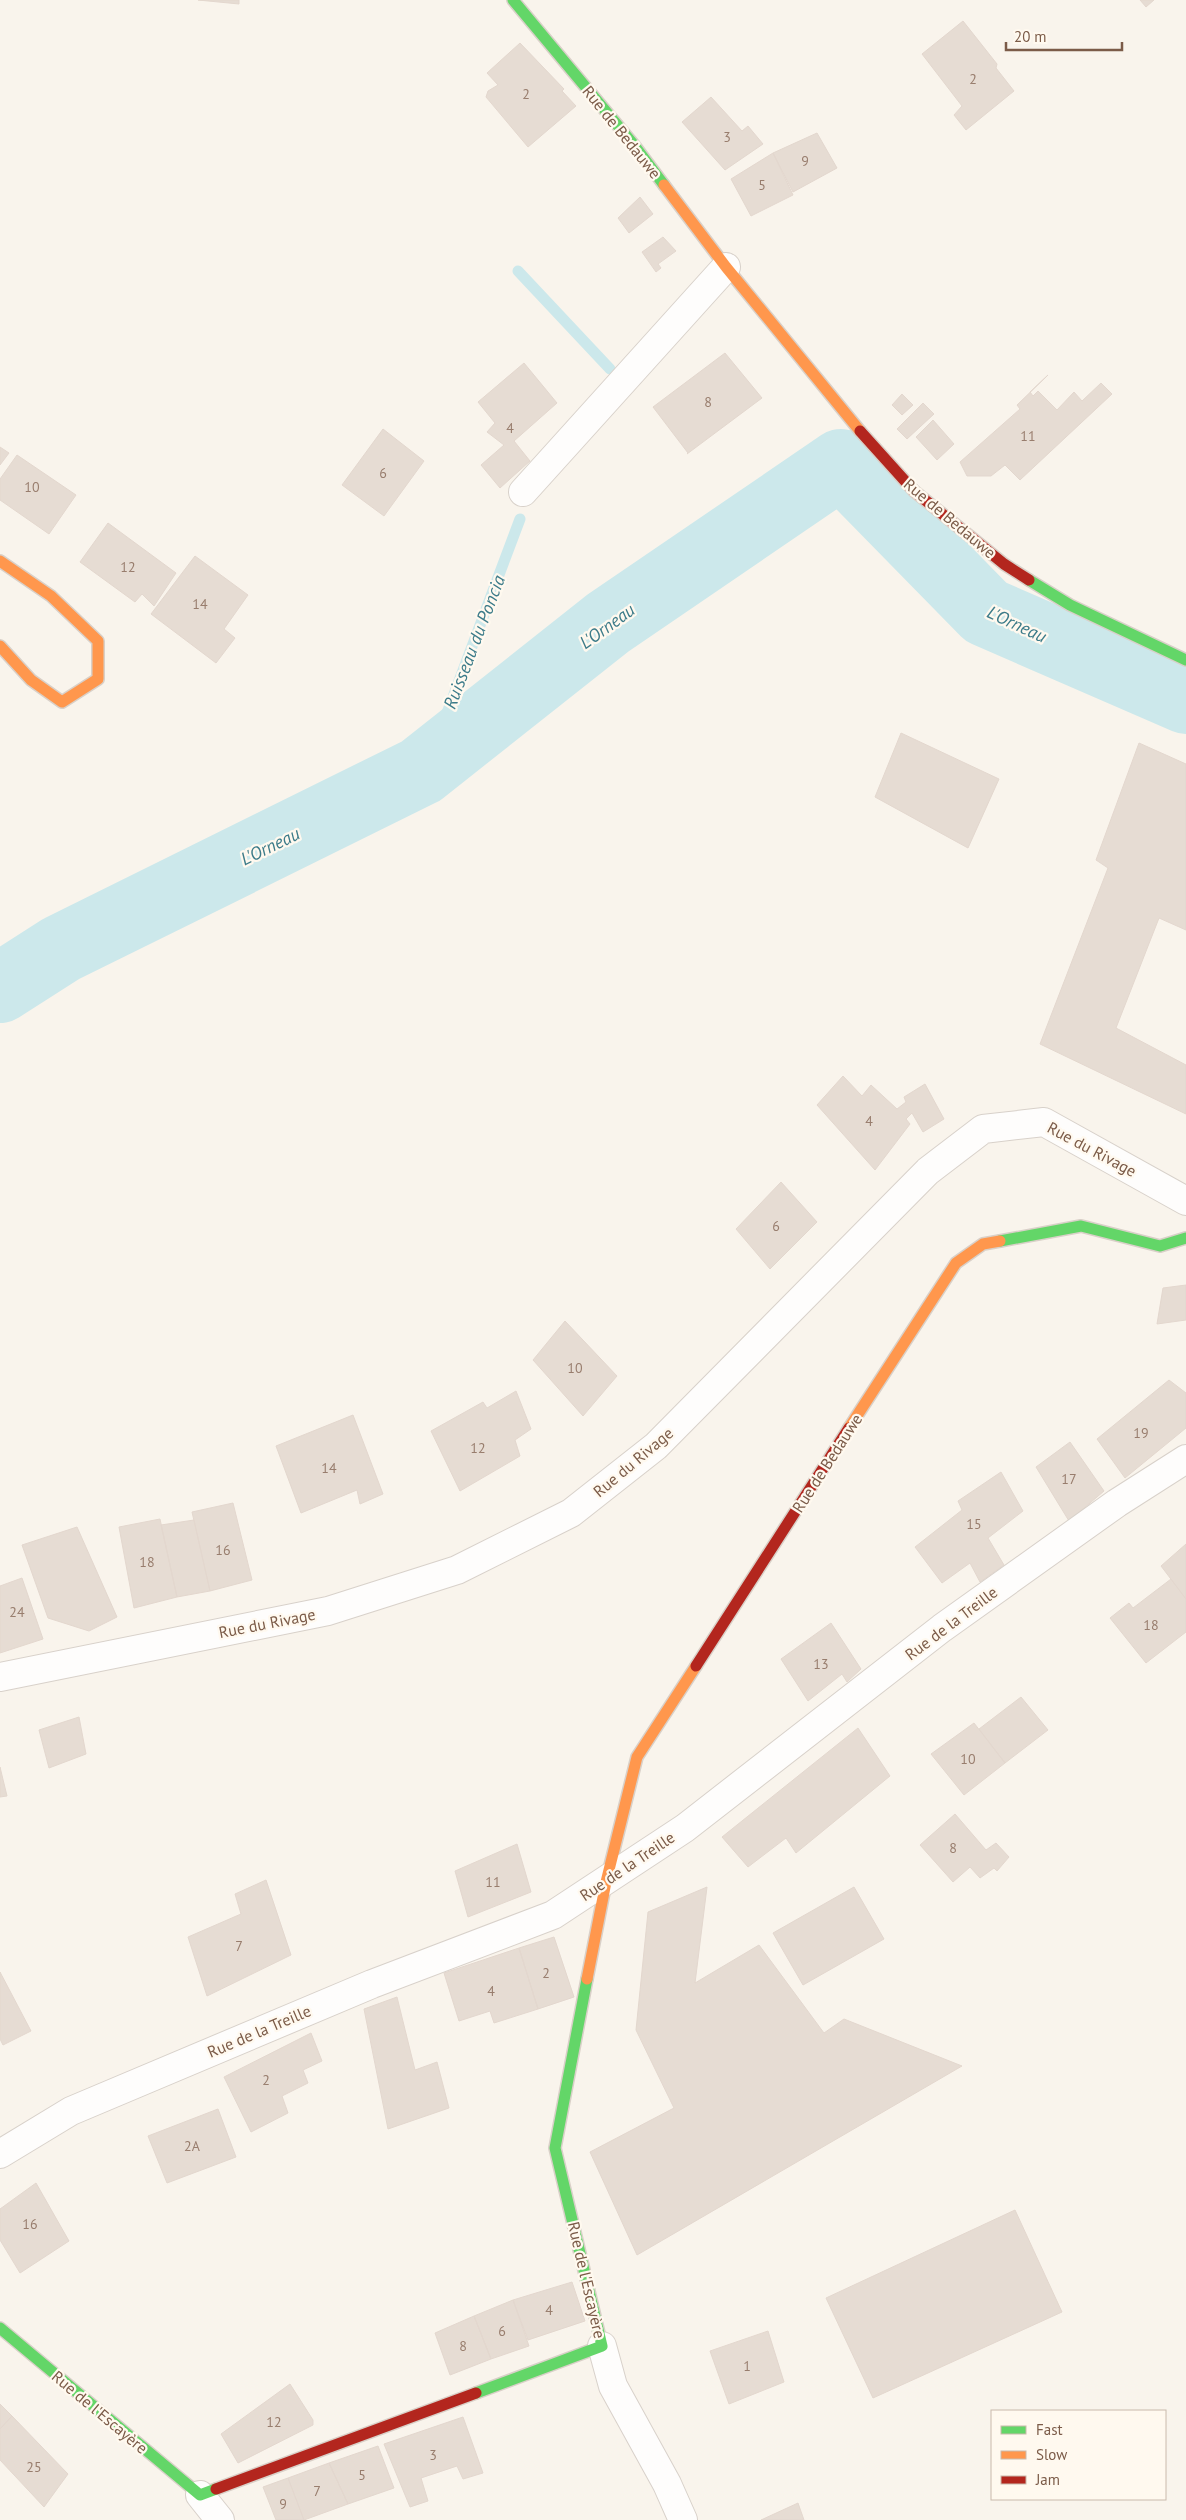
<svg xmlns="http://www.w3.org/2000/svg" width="1186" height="2520" font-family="'PT Sans',sans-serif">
  <rect width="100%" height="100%" fill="#f9f4ec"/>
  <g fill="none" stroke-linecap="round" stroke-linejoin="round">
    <path stroke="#cce8eb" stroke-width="11" d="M 518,271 L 610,369
      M 427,766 L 520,519"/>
    <path stroke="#cce8eb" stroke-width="70" d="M 0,988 L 61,949 L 421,771 L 608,623 L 841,464 L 986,612 L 1186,699"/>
  </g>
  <path fill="#e6dcd3" stroke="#e3d7ce" d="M 198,0 L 239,0 L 239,4 Z
    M 1140,0 L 1154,0 L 1146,7 Z
    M 963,21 L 997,64 L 996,68 L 1014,91 L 966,130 L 954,115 L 962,106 L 922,54 Z
    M 520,43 L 564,89 L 562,91 L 576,106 L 528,147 L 486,97 L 488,91 L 498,85 L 487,73 Z
    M 711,97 L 742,131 L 748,126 L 763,144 L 725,170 L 682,122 Z
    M 817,133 L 837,168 L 793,192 L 773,153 Z
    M 773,153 L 793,195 L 751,216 L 731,179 Z
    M 640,197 L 653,214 L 629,233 L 618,218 Z
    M 663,237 L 676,251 L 658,264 L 661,268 L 656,272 L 642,252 Z
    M 725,353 L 762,398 L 687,454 L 688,453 L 653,407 Z
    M 524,363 L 557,403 L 514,441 L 530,461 L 500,488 L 481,465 L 504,445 L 487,432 L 495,423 L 478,402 Z
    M 1048,375 L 1030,392 L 1033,396 L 1038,391 L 1057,410 L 1074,392 L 1082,401 L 1101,383 L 1112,394 L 1020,480 L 1005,465 L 991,476 L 967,476 L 960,462 L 1020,409 L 1017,405 Z
    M 902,394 L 913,405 L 902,415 L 892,405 Z
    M 923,403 L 934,414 L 907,439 L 897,429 Z
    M 933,420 L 954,444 L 937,460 L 916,437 Z
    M 383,429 L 424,461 L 384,516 L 342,485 Z
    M 0,447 L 9,453 L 0,465 Z
    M 17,455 L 76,495 L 49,534 L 0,500 L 0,479 Z
    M 108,523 L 176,573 L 154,606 L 142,594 L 135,602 L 80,562 Z
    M 195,556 L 248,595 L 224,629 L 235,638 L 216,663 L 151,614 Z
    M 901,733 L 999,779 L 968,848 L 875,797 Z
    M 1139,743 L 1186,764 L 1186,930 L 1159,918 L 1116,1028 L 1186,1065 L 1186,1114 L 1040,1044 L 1108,868 L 1096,860 Z
    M 843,1076 L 862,1096 L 871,1085 L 897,1109 L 906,1102 L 904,1097 L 925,1084 L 944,1119 L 923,1132 L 912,1113 L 906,1119 L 910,1124 L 875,1170 L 817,1105 Z
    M 781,1182 L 817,1222 L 770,1269 L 736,1229 Z
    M 1186,1285 L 1186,1320 L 1157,1324 L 1163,1288 Z
    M 565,1321 L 617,1376 L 583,1416 L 533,1360 Z
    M 1169,1380 L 1186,1393 L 1186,1428 L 1125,1478 L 1097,1439 Z
    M 516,1391 L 531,1429 L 515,1440 L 520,1456 L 460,1491 L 431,1431 L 483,1402 L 487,1408 Z
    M 353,1415 L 383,1494 L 360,1504 L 357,1490 L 301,1513 L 276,1446 Z
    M 1070,1442 L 1104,1491 L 1069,1521 L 1036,1467 Z
    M 1001,1472 L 1023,1511 L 988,1538 L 1004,1565 L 980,1582 L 970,1563 L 942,1583 L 915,1547 L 962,1510 L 958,1501 Z
    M 233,1503 L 252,1580 L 210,1591 L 192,1512 Z
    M 160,1519 L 177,1597 L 134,1608 L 119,1527 Z
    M 194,1520 L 210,1591 L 177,1597 L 161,1525 Z
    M 77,1527 L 117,1617 L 89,1631 L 48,1618 L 22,1545 Z
    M 1186,1544 L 1186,1599 L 1161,1566 Z
    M 22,1578 L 43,1639 L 0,1653 L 0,1586 Z
    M 1171,1579 L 1186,1599 L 1186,1632 L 1146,1663 L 1110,1618 L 1129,1603 L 1133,1608 Z
    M 831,1623 L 861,1669 L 847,1682 L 842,1674 L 808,1701 L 781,1659 Z
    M 1021,1697 L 1048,1730 L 1005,1763 L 979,1729 Z
    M 79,1717 L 86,1754 L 49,1768 L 39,1730 Z
    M 974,1723 L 1005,1763 L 964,1795 L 931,1754 Z
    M 858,1728 L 890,1776 L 796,1853 L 786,1838 L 748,1867 L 722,1837 Z
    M 0,1767 L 7,1796 L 0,1797 Z
    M 955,1814 L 986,1850 L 996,1843 L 1009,1857 L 997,1871 L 994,1868 L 980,1878 L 970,1867 L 953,1882 L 920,1845 Z
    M 517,1844 L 531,1892 L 468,1917 L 455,1871 Z
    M 266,1880 L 291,1955 L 207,1996 L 188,1937 L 241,1914 L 235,1894 Z
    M 707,1887 L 695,1983 L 759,1945 L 824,2033 L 844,2019 L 962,2066 L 637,2255 L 590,2152 L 674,2108 L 636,2030 L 648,1912 Z
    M 854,1887 L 884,1939 L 803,1985 L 773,1933 Z
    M 554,1937 L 574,1997 L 538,2009 L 519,1948 Z
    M 519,1948 L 538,2009 L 494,2023 L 490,2011 L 459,2021 L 444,1973 Z
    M 0,1972 L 31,2031 L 3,2045 L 0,2039 Z
    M 397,1997 L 415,2070 L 437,2062 L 449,2108 L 388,2129 L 364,2009 Z
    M 311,2033 L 322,2061 L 303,2070 L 308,2083 L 282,2096 L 288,2113 L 251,2132 L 224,2077 Z
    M 218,2109 L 236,2157 L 167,2183 L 148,2136 Z
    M 36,2183 L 69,2241 L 20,2273 L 0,2240 L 0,2209 Z
    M 1015,2210 L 1062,2312 L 873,2398 L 826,2298 Z
    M 572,2282 L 585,2321 L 528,2340 L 513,2300 Z
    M 513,2300 L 529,2346 L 491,2359 L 474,2316 Z
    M 474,2316 L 491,2359 L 450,2375 L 435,2333 Z
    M 768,2331 L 784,2382 L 729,2404 L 710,2351 Z
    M 290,2384 L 313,2420 L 313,2425 L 238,2463 L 221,2434 Z
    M 0,2404 L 12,2416 L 0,2429 Z
    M 12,2416 L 68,2474 L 44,2507 L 0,2460 L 0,2429 Z
    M 463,2417 L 483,2473 L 463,2479 L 457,2466 L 421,2478 L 428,2501 L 410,2507 L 384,2444 Z
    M 378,2446 L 394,2488 L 348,2504 L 329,2463 Z
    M 329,2463 L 348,2504 L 304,2520 L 288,2478 Z
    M 288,2478 L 304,2520 L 276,2520 L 263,2487 Z
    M 798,2503 L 804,2520 L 761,2520 Z"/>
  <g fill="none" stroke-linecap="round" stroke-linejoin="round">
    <g stroke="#d8d1ca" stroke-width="30">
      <path id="street" d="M 523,492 L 726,267
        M 0,1677 L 328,1611 L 457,1570 L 571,1513 L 656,1446 L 928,1171 L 983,1129 L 1044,1122 L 1186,1201
        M 0,2154 L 71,2111 L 372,1984 L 553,1915 L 685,1828 L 942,1628 L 1117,1503 L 1186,1459
        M 602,2346 L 613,2386 L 667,2484 L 683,2520
        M 200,2495 L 220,2520"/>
    </g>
    <g stroke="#d9d0c8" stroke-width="14">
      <path id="fast" d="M 513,0 L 634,145 L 664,185
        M 1029,580 L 1070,605 L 1186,660
        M 1000,1241 L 1081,1226 L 1160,1246 L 1186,1238
        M 0,2328 L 200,2495 L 216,2489
        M 476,2393 L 602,2346 L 555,2148 L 587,1979"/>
    </g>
    <g stroke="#d9d0c8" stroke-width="14">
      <path id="slow" d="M 664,185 L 726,267 L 860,431
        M 0,561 L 51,596 L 98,641 L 98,679 L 62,702 L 31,680 L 0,646
        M 849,1428 L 956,1263 L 983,1244 L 1000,1241
        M 587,1979 L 606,1882 L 637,1757 L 696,1666"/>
    </g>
    <g stroke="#d9d0c8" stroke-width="14">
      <path id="jam" d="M 860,431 L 914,491 L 1004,564 L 1029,580
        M 696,1666 L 849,1428
        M 216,2489 L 476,2393"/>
    </g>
    <use href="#street" stroke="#fefdfc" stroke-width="28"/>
    <use href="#fast" stroke="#63d668" stroke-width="11"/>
    <use href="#slow" stroke="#ff974d" stroke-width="11"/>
    <use href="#jam" stroke="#b3261e" stroke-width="11"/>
  </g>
  <g text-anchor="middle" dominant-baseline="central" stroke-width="4.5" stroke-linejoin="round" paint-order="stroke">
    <g font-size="14" fill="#987d6d">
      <text x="973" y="79">2</text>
      <text x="526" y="94">2</text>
      <text x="727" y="137">3</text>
      <text x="805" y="161">9</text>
      <text x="762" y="185">5</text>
      <text x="708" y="402">8</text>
      <text x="510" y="428">4</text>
      <text x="1028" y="436">11</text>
      <text x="383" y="473">6</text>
      <text x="32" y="487">10</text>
      <text x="128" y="567">12</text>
      <text x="200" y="604">14</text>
      <text x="869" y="1121">4</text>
      <text x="776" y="1226">6</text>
      <text x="575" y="1368">10</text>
      <text x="1141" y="1433">19</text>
      <text x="478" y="1448">12</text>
      <text x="329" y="1468">14</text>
      <text x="1069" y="1479">17</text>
      <text x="974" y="1524">15</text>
      <text x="223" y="1550">16</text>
      <text x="147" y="1562">18</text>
      <text x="17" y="1612">24</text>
      <text x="1151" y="1625">18</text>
      <text x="821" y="1664">13</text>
      <text x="968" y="1759">10</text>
      <text x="953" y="1848">8</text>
      <text x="493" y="1882">11</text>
      <text x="239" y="1946">7</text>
      <text x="546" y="1973">2</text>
      <text x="491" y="1991">4</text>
      <text x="266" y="2080">2</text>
      <text x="192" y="2146">2A</text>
      <text x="30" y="2224">16</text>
      <text x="549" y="2310">4</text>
      <text x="502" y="2331">6</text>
      <text x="463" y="2346">8</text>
      <text x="747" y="2366">1</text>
      <text x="274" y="2422">12</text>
      <text x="433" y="2455">3</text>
      <text x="34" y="2467">25</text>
      <text x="362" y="2475">5</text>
      <text x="317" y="2491">7</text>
      <text x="283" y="2504">9</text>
    </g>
    <g font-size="16" fill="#7b5b48" stroke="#fff9ef">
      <text transform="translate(622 132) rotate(51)">Rue de Bedauwe</text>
      <text transform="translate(950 518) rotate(40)">Rue de Bedauwe</text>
      <text transform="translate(1092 1149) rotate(28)">Rue du Rivage</text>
      <text transform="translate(633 1462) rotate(-40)">Rue du Rivage</text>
      <text transform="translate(827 1463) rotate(-57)">Rue de Bedauwe</text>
      <text transform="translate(267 1623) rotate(-11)">Rue du Rivage</text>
      <text transform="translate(951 1623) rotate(-37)">Rue de la Treille</text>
      <text transform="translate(627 1866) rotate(-34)">Rue de la Treille</text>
      <text transform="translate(259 2031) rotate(-23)">Rue de la Treille</text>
      <text transform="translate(587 2280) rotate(77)">Rue de l'Escayère</text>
      <text transform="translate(100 2412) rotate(40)">Rue de l'Escayère</text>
    </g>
    <g font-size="18" font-style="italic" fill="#3c7b89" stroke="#fff9ef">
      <text transform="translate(1017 624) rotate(25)">L'Orneau</text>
      <text transform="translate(607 626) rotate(-36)">L'Orneau</text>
      <text transform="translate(474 642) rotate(-69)">Ruisseau du Poncia</text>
      <text transform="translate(270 846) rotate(-26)">L'Orneau</text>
    </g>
  </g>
  <rect x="991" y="2410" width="175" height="90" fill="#fff9ef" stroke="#cabaac"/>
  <rect x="1001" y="2426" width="25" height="8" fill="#63d668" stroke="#cabaac"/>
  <text x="1036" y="2435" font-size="15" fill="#7b5b48">Fast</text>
  <rect x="1001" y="2451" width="25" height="8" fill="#ff974d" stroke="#cabaac"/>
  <text x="1036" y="2460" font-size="15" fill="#7b5b48">Slow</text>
  <rect x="1001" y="2476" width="25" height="8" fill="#b3261e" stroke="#cabaac"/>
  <text x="1036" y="2485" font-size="15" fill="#7b5b48">Jam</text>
  <path d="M1006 42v8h116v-8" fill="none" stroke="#7b5b48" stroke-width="2.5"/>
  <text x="1014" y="42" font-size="15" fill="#7b5b48" stroke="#fff9ef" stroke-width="4" paint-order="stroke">20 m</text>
</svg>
